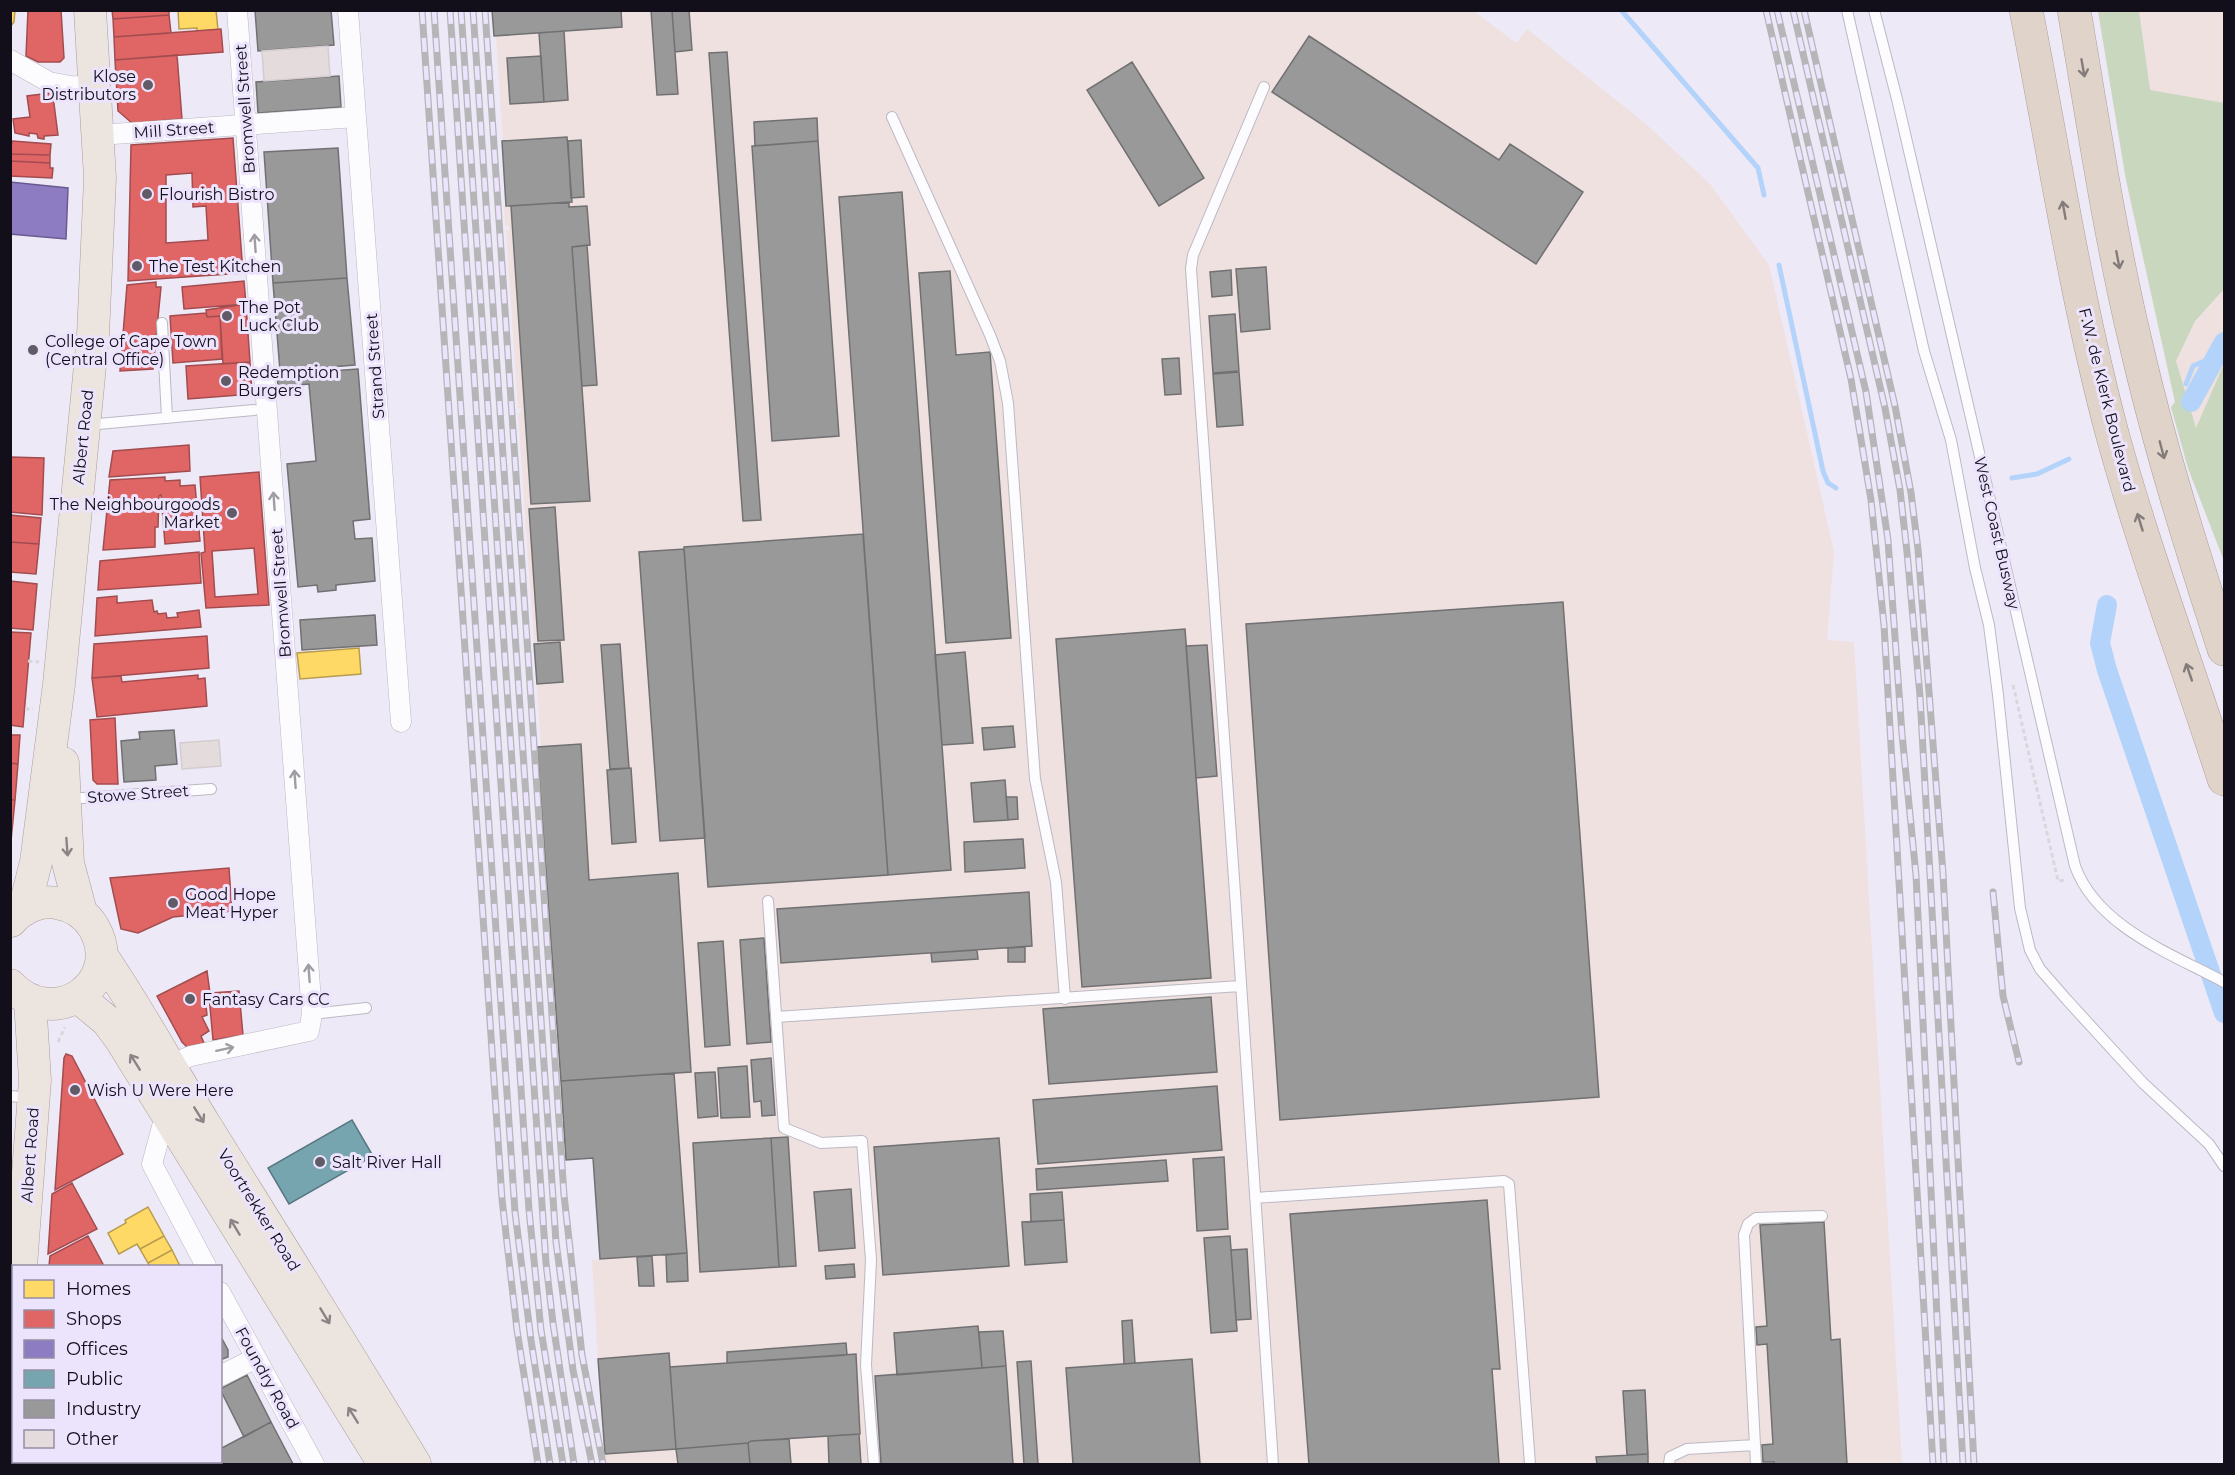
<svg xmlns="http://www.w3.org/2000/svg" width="2235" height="1475" font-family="Montserrat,sans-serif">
  <rect width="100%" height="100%" fill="#eee9f7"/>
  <path fill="#eee1df" d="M 492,11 L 1474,11 L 1516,43 L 1527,29 L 1646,124 L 1710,184 L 1769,265 L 1834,552 L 1827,640 L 1854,642 L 1902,1464 L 608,1464 L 604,1460 L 592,1260 L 600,1259 L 593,1158 L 566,1160 L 537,747 L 541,746 L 518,413 L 521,412 L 521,408 L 518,408 L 506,230 L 509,230 L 509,226 L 505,226 L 504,206 L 506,206 L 502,141 L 503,141 L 496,36 L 494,36 Z
    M 2098,11 L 2224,11 L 2224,561 L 2188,468 L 2171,407 L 2175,402 L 2126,180 Z"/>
  <path fill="#c8d7be" d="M 2098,11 L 2139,11 L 2150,90 L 2224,103 L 2224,289 L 2195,321 L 2176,361 L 2196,428 L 2224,364 L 2224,561 L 2188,468 L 2171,407 L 2175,402 L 2126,180 Z"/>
  <path fill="#ffd966" stroke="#b89c4f" stroke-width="1.5" d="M 10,10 L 15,10 L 14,22 L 10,27 Z
    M 178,10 L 216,10 L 218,30 L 197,31 L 197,28 L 179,29 Z
    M 359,648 L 361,674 L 300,679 L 297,653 Z
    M 148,1207 L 164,1236 L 140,1249 L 137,1244 L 119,1254 L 108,1233 L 126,1223 L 125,1220 Z
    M 164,1236 L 172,1250 L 148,1263 L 140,1249 Z
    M 172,1250 L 180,1266 L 150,1266 L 148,1263 Z"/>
  <path fill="#e06666" stroke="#a24c4f" stroke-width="1.5" fill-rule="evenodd" d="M 28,10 L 61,10 L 64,58 L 60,62 L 38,62 L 26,56 Z
    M 112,10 L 169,10 L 169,15 L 113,19 Z
    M 169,15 L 171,33 L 114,37 L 113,19 Z
    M 221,29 L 223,52 L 115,60 L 114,37 Z
    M 177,55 L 182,119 L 132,123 L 118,111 L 115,60 Z
    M 50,93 L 53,96 L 58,135 L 44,136 L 44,139 L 38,138 L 37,134 L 29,133 L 29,136 L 15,133 L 13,119 L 30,117 L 27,96 Z
    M 233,138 L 243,273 L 128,281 L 131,145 ZM 192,173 L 193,207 L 206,206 L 208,240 L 166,243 L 166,175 Z
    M 12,141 L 51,144 L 50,155 L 10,154 Z
    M 10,154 L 50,155 L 50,163 L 10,161 Z
    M 10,161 L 50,163 L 50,168 L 53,168 L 52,178 L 10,176 Z
    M 244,281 L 246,304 L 184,309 L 182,287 Z
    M 156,282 L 156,287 L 161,287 L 153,369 L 120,371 L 127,285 Z
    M 246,304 L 250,362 L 223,364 L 220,316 L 207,317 L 206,310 Z
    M 206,313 L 207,317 L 220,316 L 222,359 L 173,363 L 170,316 Z
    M 250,362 L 252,394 L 188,399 L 186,366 Z
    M 189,445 L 190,471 L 109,477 L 113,451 Z
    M 10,457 L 44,458 L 42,515 L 10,512 Z
    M 259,472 L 269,605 L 206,608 L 201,553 L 205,552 L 200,477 ZM 254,548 L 258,594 L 215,597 L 212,551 Z
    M 165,477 L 165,481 L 180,480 L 180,486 L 195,485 L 200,541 L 165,544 L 161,495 L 159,496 L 158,527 L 155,527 L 155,547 L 103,550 L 110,480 Z
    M 10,515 L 41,518 L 39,544 L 10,542 Z
    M 10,542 L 39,544 L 36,574 L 10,572 Z
    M 199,552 L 201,583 L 98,590 L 100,561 Z
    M 10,581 L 37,584 L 33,630 L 10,628 Z
    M 117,596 L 117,603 L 152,600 L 154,612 L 157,611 L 158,614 L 166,613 L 167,618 L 178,617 L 177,613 L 199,610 L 201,627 L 95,636 L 97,598 Z
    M 10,632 L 31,633 L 23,727 L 10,725 Z
    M 207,636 L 209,668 L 92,678 L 94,644 Z
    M 198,675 L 198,679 L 205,678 L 207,706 L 97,717 L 92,678 L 121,676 L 122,682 Z
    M 115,718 L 118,784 L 97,784 L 93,780 L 90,720 Z
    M 10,735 L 20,735 L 18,764 L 10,763 Z
    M 10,763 L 18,764 L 15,800 L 10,800 Z
    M 10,800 L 15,800 L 10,851 Z
    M 229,868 L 232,911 L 173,917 L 138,933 L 121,929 L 110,878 Z
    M 207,971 L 210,993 L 239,991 L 243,1035 L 213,1040 L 209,996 L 205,997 L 207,1015 L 202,1017 L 209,1031 L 201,1036 L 204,1043 L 187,1047 L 182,1042 L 157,996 Z
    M 66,1054 L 72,1056 L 123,1154 L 55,1190 L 64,1058 Z
    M 72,1183 L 97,1229 L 48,1254 L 52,1194 Z
    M 88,1236 L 104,1266 L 49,1266 L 50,1256 Z"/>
  <path fill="#8e7cc3" stroke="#695b90" stroke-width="1.5" d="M 10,182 L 68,188 L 66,239 L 10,234 Z"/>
  <path fill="#76a5af" stroke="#587882" stroke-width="1.5" d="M 352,1120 L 373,1156 L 289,1204 L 268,1168 Z"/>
  <path fill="#999" stroke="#717073" stroke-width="1.5" d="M 255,10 L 331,10 L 334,45 L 258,51 Z
    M 492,10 L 621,10 L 622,27 L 494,36 Z
    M 651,10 L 672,10 L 678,94 L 657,95 Z
    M 672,10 L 689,10 L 692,50 L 675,52 Z
    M 564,31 L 568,100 L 544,102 L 539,33 Z
    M 1309,36 L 1499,160 L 1510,144 L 1583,192 L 1536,264 L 1272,92 Z
    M 727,52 L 761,520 L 743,521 L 709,53 Z
    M 541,56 L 544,102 L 510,104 L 507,58 Z
    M 1132,62 L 1204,178 L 1159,206 L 1087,90 Z
    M 339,76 L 341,107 L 258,113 L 256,82 Z
    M 817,118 L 818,141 L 755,146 L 754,122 Z
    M 567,137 L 572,202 L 506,206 L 502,141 Z
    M 581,140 L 584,197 L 571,198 L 568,141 Z
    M 818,141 L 839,436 L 772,441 L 752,146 Z
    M 338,148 L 347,278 L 273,283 L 264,152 Z
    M 902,192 L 951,870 L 888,875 L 839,197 Z
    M 569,202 L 569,207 L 587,206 L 590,245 L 572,247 L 590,501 L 531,504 L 511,206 Z
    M 587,245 L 597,385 L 582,386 L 572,247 Z
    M 1266,267 L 1270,329 L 1241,332 L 1236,269 Z
    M 1231,270 L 1232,295 L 1212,297 L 1210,272 Z
    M 950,271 L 956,355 L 990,352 L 1011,638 L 946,643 L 919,273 Z
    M 347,278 L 355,365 L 280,371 L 273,283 Z
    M 1235,314 L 1239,371 L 1213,373 L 1209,316 Z
    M 1179,358 L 1181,394 L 1165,395 L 1162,359 Z
    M 329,367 L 330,371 L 358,369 L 370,519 L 353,521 L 355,539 L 372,538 L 375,581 L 336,585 L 336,590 L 318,592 L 317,585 L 298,587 L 287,464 L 316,461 L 309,384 L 278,387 L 277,371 Z
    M 1239,372 L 1243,425 L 1217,427 L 1213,374 Z
    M 555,507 L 564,640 L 538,641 L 529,509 Z
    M 863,534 L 888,875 L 708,887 L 684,547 Z
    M 684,549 L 705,838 L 660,841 L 639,552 Z
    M 1563,602 L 1599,1097 L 1280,1120 L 1246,624 Z
    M 375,615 L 377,645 L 302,650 L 300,620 Z
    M 1185,629 L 1211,978 L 1082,987 L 1056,639 Z
    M 560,642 L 563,682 L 537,684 L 534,644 Z
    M 620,644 L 629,768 L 610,769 L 601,645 Z
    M 1207,645 L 1217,776 L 1196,778 L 1186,646 Z
    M 965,652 L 973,743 L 942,745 L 935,655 Z
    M 1013,726 L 1015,747 L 984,750 L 982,728 Z
    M 174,730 L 177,764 L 155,766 L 156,780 L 124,782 L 121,741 L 140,739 L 139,732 Z
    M 581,744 L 589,880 L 678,873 L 691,1072 L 561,1081 L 537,747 Z
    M 631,768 L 636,842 L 612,844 L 607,770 Z
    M 1005,780 L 1008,820 L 974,822 L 971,783 Z
    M 1006,797 L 1017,797 L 1018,819 L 1008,820 Z
    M 1023,839 L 1025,868 L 965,872 L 964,842 Z
    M 1029,892 L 1032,946 L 781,963 L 777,909 Z
    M 764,938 L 771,1042 L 747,1044 L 740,940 Z
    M 723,941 L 730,1045 L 705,1047 L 698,943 Z
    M 1025,947 L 1025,962 L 1008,962 L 1008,948 Z
    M 977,950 L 978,959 L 932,962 L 931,953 Z
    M 1211,997 L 1217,1072 L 1049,1084 L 1043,1009 Z
    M 771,1058 L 775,1115 L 762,1116 L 761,1101 L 754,1102 L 751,1060 Z
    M 747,1066 L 750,1117 L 721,1118 L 718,1068 Z
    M 715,1072 L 718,1116 L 698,1118 L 695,1073 Z
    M 674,1073 L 687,1253 L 600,1259 L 593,1158 L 566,1160 L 561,1081 Z
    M 1217,1086 L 1222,1150 L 1038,1164 L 1033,1100 Z
    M 788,1137 L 796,1266 L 779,1267 L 771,1138 Z
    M 771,1138 L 779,1267 L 700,1272 L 693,1143 Z
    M 999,1138 L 1009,1266 L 883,1275 L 874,1147 Z
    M 1224,1157 L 1228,1229 L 1197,1231 L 1193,1159 Z
    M 1166,1160 L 1168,1181 L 1037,1190 L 1036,1169 Z
    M 851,1189 L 855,1248 L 819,1251 L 814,1192 Z
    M 1062,1192 L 1064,1220 L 1031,1222 L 1030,1194 Z
    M 1487,1200 L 1500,1369 L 1492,1369 L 1499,1464 L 1309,1464 L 1290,1214 Z
    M 1064,1220 L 1067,1262 L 1025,1265 L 1022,1222 Z
    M 1824,1222 L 1831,1340 L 1840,1339 L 1847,1464 L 1774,1464 L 1774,1462 L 1763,1462 L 1762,1445 L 1773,1444 L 1767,1344 L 1757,1345 L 1756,1327 L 1767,1326 L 1760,1225 Z
    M 1230,1236 L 1237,1331 L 1211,1333 L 1204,1238 Z
    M 1247,1249 L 1251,1319 L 1236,1320 L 1231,1250 Z
    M 687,1253 L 688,1281 L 667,1282 L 666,1255 Z
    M 652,1256 L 654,1286 L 639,1286 L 637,1257 Z
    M 854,1264 L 855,1277 L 826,1279 L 825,1266 Z
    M 1132,1320 L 1135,1363 L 1124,1364 L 1122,1321 Z
    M 978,1326 L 982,1368 L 897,1375 L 894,1333 Z
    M 1003,1331 L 1006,1366 L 982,1368 L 979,1332 Z
    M 220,1335 L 228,1350 L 228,1357 L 220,1360 Z
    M 846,1343 L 847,1355 L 727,1363 L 727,1352 Z
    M 669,1353 L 676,1449 L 605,1454 L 598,1359 Z
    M 856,1354 L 860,1434 L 751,1441 L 748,1443 L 676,1449 L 670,1367 Z
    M 1192,1359 L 1200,1464 L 1073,1464 L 1066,1368 Z
    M 1031,1361 L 1038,1464 L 1024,1464 L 1017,1362 Z
    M 1006,1366 L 1013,1464 L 881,1464 L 875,1376 Z
    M 247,1375 L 271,1422 L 244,1437 L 220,1389 Z
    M 1645,1390 L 1648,1454 L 1627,1455 L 1623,1391 Z
    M 271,1422 L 293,1464 L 204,1464 L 203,1462 L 220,1462 L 220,1449 Z
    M 859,1434 L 861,1464 L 829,1464 L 828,1436 Z
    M 789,1439 L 791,1464 L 750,1464 L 748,1443 L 751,1441 Z
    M 748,1443 L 750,1464 L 678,1464 L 676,1449 Z
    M 1648,1454 L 1648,1464 L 1597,1464 L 1596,1457 Z"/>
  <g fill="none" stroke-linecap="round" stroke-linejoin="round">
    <path stroke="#b3d3fa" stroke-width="5" d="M 1621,10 L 1758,168 L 1764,195
      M 1779,265 L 1823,471 L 1828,483 L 1836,488
      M 2186,384 L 2193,366 L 2218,355
      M 2012,478 L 2037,474 L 2069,459"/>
    <path stroke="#b3d3fa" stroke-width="20" d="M 2191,402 L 2224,342
      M 2107,605 L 2100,643 L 2107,670 L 2224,1013"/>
  </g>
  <path fill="#e4dbdd" stroke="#d4cccf" stroke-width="1.5" d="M 328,46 L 330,76 L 264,81 L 262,51 Z
    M 219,740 L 221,766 L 182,769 L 180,743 Z"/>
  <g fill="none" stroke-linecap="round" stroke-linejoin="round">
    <g stroke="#bcb8c3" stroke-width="12">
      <path id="lane" d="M 1847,10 L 1924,351 L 1951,440 L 1975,568 L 1989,625 L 1998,695 L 2020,908 L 2030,950 L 2040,969 L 2067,1000 L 2143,1083 L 2209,1144 L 2224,1166
        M 1874,10 L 1897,99 L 2075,866 C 2097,927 2172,954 2224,982
        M 1264,87 L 1193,255 L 1191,269 L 1235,893 L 1273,1464
        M 892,117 L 990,335 L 1000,361 L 1008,403 L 1035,779 L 1056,882 L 1065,999
        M 162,323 L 167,418
        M 87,425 L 254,410
        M 68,799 L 211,789
        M 768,901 L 784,1128 L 821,1143 L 862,1141 L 871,1260 L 866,1365 L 874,1464
        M 312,1014 L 366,1008
        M 776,1017 L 1240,986
        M 10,1096 L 31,1098
        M 1255,1198 L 1504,1181 L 1509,1184 L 1530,1464
        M 1669,1464 L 1670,1457 L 1687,1449 L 1755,1445
        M 1756,1464 L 1744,1235 L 1748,1224 L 1756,1218 L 1822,1216"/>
    </g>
    <g stroke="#bcb8c3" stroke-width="21">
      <path id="street" d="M 348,10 L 401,722
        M 10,60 L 49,82 L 70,86 L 95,87
        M 99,135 L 356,117
        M 169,1065 L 191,1056 L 309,1031 L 312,1014 L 237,10
        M 166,1112 L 152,1164 L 206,1266
        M 220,1292 L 314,1464
        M 220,1376 L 256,1358
        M 49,1464 L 55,1462"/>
    </g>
    <g stroke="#ac9e98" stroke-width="33">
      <path id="primary" d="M 63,763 L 68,863 L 81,912
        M 24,910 L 36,862 L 59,684 L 93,335 L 100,178 L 90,10
        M 102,956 C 139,1010 170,1068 204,1123 C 275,1237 346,1350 415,1464
        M 10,985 C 54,1032 125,983 94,928 C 86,914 73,906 57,903 C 40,900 22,908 11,921
        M 78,997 L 107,1021 L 121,1040 L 384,1464
        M 21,1266 L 35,1080 L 30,1000
        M 10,1418 L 14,1383"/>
    </g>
    <g stroke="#ac9e98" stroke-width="34">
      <path id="highway" d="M 2026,10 C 2054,152 2075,294 2112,433 C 2144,550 2187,664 2224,779
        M 2074,10 C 2093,121 2109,231 2135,340 C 2159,445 2191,547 2224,649"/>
    </g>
    <path stroke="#d9d7db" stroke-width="3" stroke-dasharray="4.5 3" stroke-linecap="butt" d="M 28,661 L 39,662
      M 2013,685 L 2058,881 L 2066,880
      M 25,709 L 33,709
      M 58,1042 L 65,1027
      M 24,1464 L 24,1462"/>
    <use href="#lane" stroke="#fcfcfe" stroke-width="10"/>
    <use href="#street" stroke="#fcfcfe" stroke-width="20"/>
    <use href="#primary" stroke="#ebe4df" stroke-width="32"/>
    <use href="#highway" stroke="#e0d4ca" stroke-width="33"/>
    <g stroke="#b6b5b8" stroke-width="7">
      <path id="rail" d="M 422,10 L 502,1199 L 517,1330 L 538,1464
        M 434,10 L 515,1212 L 531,1340 L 550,1464
        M 450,10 L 529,1210 L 541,1330 L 563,1464
        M 461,10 L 546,1263 L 553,1323 L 574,1464
        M 473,10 L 556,1242 L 573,1370 L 592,1464
        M 485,10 L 564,1195 L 582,1355 L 603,1464
        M 1766,10 L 1851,379 L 1871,500 L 1884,625 L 1933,1464
        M 1777,10 L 1866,392 L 1888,540 L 1902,734 L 1916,875 L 1944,1464
        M 1793,10 L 1885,408 L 1900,490 L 1907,552 L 1920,696 L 1963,1464
        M 1804,10 L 1895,406 L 1911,493 L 1918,549 L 1943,873 L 1974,1464
        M 1993,892 L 2003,996 L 2019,1062"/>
    </g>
    <use href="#rail" stroke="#ece3fd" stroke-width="4.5" stroke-dasharray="14" stroke-linecap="butt"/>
  </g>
  <defs><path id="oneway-shaft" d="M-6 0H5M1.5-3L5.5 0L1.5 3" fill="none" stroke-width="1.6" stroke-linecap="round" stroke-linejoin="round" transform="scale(1.5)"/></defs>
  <g stroke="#847b7b">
    <use href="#oneway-shaft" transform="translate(2083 68) rotate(80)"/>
    <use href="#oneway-shaft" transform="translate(2064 210) rotate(-100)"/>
    <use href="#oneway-shaft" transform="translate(2118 260) rotate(79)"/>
    <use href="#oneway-shaft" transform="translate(2162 450) rotate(75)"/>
    <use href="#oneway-shaft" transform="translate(2140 522) rotate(-107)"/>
    <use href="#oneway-shaft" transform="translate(2189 672) rotate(-109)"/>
  </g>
  <g stroke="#9f9da3">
    <use href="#oneway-shaft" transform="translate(255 243) rotate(-94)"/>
    <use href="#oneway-shaft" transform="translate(274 501) rotate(-94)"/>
    <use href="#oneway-shaft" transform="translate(295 779) rotate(-94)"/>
    <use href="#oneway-shaft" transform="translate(309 973) rotate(-94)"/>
    <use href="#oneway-shaft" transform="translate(225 1049) rotate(-12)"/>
  </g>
  <g stroke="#8a8486">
    <use href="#oneway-shaft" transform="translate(67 847) rotate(86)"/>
    <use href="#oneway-shaft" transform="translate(135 1062) rotate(-122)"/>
    <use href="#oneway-shaft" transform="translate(199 1115) rotate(58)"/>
    <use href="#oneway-shaft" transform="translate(235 1227) rotate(-121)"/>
    <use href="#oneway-shaft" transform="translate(325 1316) rotate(59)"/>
    <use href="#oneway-shaft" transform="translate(353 1415) rotate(-122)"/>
  </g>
  <g fill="#605b67" stroke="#ece3fd" stroke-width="2">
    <circle cx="148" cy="85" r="6"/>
    <circle cx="147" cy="194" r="6"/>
    <circle cx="137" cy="266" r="6"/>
    <circle cx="227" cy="316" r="6"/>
    <circle cx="33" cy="350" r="6"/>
    <circle cx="226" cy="381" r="6"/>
    <circle cx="232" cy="513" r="6"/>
    <circle cx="173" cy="903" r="6"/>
    <circle cx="190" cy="999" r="6"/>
    <circle cx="75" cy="1090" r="6"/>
    <circle cx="320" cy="1162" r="6"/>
  </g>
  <g text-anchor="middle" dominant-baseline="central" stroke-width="6" stroke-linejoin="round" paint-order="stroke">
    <g font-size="16" fill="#130f1a" stroke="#ece3fd" text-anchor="start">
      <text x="136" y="76" text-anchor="end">Klose<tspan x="136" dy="18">Distributors</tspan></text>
      <text x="159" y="194">Flourish Bistro</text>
      <text x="149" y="266">The Test Kitchen</text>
      <text x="239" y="307">The Pot<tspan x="239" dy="18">Luck Club</tspan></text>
      <text x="45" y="341">College of Cape Town<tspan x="45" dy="18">(Central Office)</tspan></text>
      <text x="238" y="372">Redemption<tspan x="238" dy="18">Burgers</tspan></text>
      <text x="220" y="504" text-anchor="end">The Neighbourgoods<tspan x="220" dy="18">Market</tspan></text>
      <text x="185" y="894">Good Hope<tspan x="185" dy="18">Meat Hyper</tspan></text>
      <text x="202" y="999">Fantasy Cars CC</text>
      <text x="87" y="1090">Wish U Were Here</text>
      <text x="332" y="1162">Salt River Hall</text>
    </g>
    <g font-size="16" fill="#130f1a" stroke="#ece3fd">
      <text transform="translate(245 109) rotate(-94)">Bromwell Street</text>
      <text transform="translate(174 130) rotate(-4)">Mill Street</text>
      <text transform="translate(375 366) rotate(-94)">Strand Street</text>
      <text transform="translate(2107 400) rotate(76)">F.W. de Klerk Boulevard</text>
      <text transform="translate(83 437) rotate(-84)">Albert Road</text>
      <text transform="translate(1997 533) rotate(77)">West Coast Busway</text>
      <text transform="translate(281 593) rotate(-94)">Bromwell Street</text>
      <text transform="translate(138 794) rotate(-4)">Stowe Street</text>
      <text transform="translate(30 1155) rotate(-86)">Albert Road</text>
      <text transform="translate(259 1210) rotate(58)">Voortrekker Road</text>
      <text transform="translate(267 1378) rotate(61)">Foundry Road</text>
    </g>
  </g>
  <rect width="2235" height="1475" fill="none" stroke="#130f1a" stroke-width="24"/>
  <rect x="12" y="1265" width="210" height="198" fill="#ece3fd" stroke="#958ea2" stroke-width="1.5"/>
  <rect x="24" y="1280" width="30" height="18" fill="#ffd966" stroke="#958ea2" stroke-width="1.5"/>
  <text x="66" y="1295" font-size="18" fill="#130f1a">Homes</text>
  <rect x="24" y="1310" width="30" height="18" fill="#e06666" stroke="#958ea2" stroke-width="1.5"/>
  <text x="66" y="1325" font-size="18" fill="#130f1a">Shops</text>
  <rect x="24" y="1340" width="30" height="18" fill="#8e7cc3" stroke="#958ea2" stroke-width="1.5"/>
  <text x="66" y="1355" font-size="18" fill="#130f1a">Offices</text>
  <rect x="24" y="1370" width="30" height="18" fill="#76a5af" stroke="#958ea2" stroke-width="1.5"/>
  <text x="66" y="1385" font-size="18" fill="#130f1a">Public</text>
  <rect x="24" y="1400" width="30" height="18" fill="#999999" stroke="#958ea2" stroke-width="1.5"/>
  <text x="66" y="1415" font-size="18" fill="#130f1a">Industry</text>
  <rect x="24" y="1430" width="30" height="18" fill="#e4dbdd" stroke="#958ea2" stroke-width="1.5"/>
  <text x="66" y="1445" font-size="18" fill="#130f1a">Other</text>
</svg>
